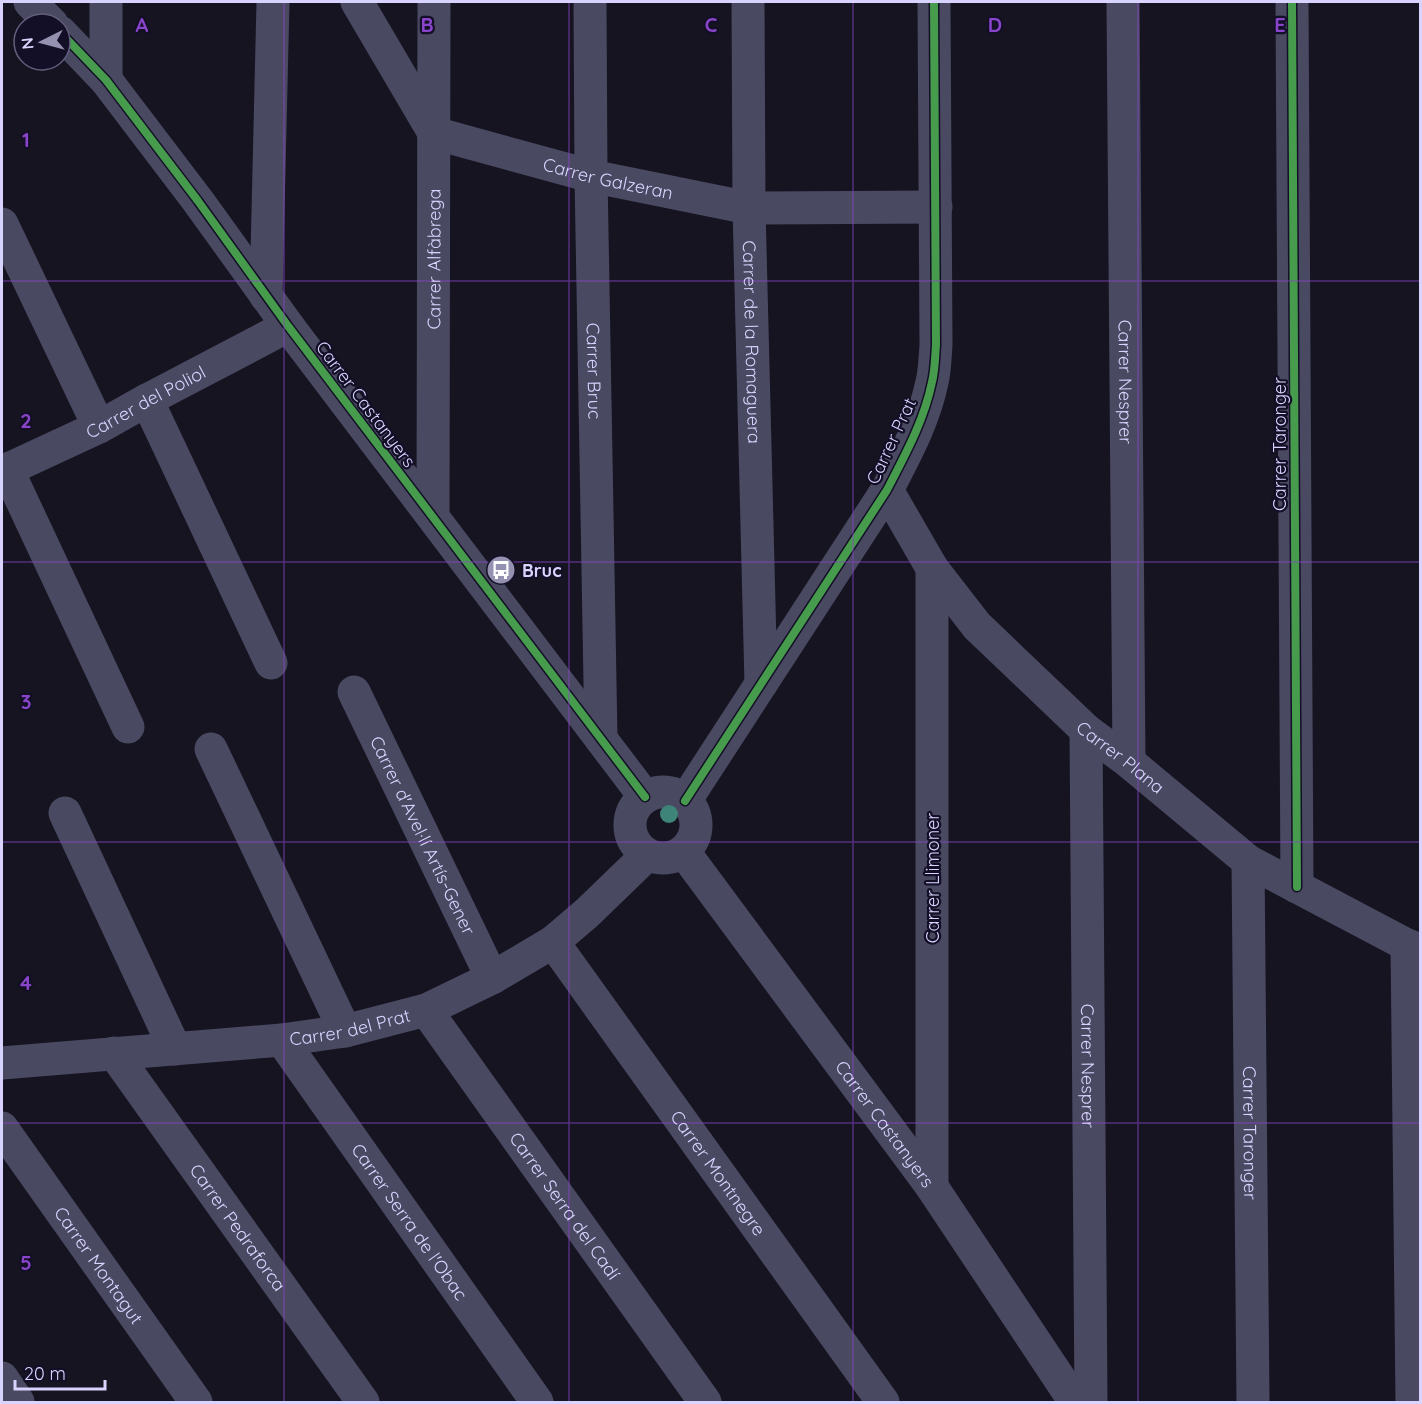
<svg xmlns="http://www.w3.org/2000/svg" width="1422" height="1404" font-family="Quicksand,sans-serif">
  <rect width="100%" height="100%" fill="#161421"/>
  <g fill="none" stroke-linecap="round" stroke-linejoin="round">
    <g stroke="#4a4962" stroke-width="33">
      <path d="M 30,2 L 52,24"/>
      <path d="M 106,2 L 106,80"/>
      <path id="s1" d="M 357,2 L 434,133 L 591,176 L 749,208 L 936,207"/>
      <path id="s2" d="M 590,2 L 591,176 L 601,739"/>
      <path id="s3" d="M 748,2 L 749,208 L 761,684"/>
      <path id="s4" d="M 1123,2 L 1129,762"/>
      <path d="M 1292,2 L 1297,887"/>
      <path d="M 60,32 L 106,80 L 198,201 L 288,326 L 645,797"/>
      <path d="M 2,224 L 99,427"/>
      <path d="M 266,296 L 273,2"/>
      <path d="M 147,400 L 271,663"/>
      <path d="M 7,469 L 128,727"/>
      <path id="s5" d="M 2,472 L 99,427 L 147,400 L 288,326"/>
      <path id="s6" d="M 887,490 L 932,568 L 977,626 L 1086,730 L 1129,762 L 1248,861 L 1407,945 L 1420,950"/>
      <path id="s7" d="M 433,515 L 434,2"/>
      <path d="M 932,568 L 932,1187"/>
      <path id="s8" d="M 354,692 L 492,978"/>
      <path id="s9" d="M 1086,730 L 1091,1402"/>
      <path d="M 211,749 L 345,1031"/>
      <circle cx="663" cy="825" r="33"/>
      <path d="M 685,801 L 887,490 C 905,455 924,421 932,382 C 935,370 935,357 936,345 L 934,2"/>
      <path d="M 65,813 L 175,1049"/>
      <path id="s10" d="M 684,852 L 932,1187 L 1075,1402"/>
      <path id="s11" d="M 1248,861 L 1253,1402"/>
      <path id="s12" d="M 553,942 L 883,1402"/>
      <path d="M 1407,945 L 1412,1402"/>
      <path id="s13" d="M 426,1010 L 705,1402"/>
      <path id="s14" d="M 282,1040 L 537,1402"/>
      <path id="s15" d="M 114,1053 L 363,1402"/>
      <path id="s16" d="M 2,1063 L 282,1040 L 345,1031 L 426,1010 L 492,978 L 553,942 L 587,913 L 647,855"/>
      <path id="s17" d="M 2,1128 L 196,1402"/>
      <path d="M 2,1378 L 18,1402"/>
    </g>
    <g stroke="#130f26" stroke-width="11">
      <path id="cycleway" d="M 1292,2 L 1297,887
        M 60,32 L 106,80 L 198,201 L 288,326 L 645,797
        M 685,801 L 887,490 C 905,455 924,421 932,382 C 935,370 935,357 936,345 L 934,2"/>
    </g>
    <use href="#cycleway" stroke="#469c4c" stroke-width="8"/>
  </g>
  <circle fill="#3e8478" cx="669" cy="814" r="9"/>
  <path fill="none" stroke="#8945c9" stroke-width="1.5" stroke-opacity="0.55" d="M 284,2 L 284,1402M 569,2 L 569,1402M 853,2 L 853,1402M 1138,2 L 1138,1402M 2,281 L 1420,281M 2,562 L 1420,562M 2,842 L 1420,842M 2,1123 L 1420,1123"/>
  <defs>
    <g id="bus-disc" transform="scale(1.5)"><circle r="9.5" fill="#9591b1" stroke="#130f26"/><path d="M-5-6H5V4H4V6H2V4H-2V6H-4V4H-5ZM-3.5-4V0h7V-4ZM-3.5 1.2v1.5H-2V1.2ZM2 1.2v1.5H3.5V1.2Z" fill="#fff"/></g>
  </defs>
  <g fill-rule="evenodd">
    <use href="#bus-disc" x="501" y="570"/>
  </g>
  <g text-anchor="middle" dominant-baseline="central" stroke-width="4.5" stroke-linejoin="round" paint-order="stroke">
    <g font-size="18" fill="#d9d4ff" stroke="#130f26">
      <text stroke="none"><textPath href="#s1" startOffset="332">Carrer Galzeran</textPath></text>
      <text stroke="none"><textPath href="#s7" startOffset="256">Carrer Alfàbrega</textPath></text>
      <text stroke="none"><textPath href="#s3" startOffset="340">Carrer de la Romaguera</textPath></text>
      <text stroke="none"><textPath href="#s2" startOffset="369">Carrer Bruc</textPath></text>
      <text stroke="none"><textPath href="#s4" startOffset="380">Carrer Nesprer</textPath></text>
      <text stroke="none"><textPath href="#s5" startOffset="160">Carrer del Poliol</textPath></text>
      <text transform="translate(366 404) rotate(53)">Carrer Castanyers</text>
      <text transform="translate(891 441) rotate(-65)">Carrer Prat</text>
      <text transform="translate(1279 444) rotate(-90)">Carrer Taronger</text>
      <text stroke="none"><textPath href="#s6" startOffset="358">Carrer Plana</textPath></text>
      <text stroke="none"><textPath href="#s8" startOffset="159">Carrer d'Avel·lí Artís-Gener</textPath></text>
      <text transform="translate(932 878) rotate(-90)">Carrer Llimoner</text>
      <text stroke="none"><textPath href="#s16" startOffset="350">Carrer del Prat</textPath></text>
      <text stroke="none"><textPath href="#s9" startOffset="336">Carrer Nesprer</textPath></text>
      <text stroke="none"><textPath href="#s10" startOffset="338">Carrer Castanyers</textPath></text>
      <text stroke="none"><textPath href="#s11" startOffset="272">Carrer Taronger</textPath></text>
      <text stroke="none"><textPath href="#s12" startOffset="284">Carrer Montnegre</textPath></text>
      <text stroke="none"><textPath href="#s13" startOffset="240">Carrer Serra del Cadí</textPath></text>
      <text stroke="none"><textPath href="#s14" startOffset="222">Carrer Serra de l'Obac</textPath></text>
      <text stroke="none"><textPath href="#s15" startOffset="214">Carrer Pedraforca</textPath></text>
      <text stroke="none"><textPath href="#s17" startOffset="168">Carrer Montagut</textPath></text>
    </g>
    <g font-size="18" font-weight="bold" fill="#d9d4ff" stroke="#130f26" text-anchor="start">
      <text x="522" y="570">Bruc</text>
    </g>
  </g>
  <g font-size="20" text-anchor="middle" font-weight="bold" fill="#8945c9" stroke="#130f26" stroke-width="4.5" stroke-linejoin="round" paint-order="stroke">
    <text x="142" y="32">A</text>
    <text x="427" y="32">B</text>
    <text x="711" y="32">C</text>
    <text x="995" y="32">D</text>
    <text x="1280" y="32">E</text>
    <text x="26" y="147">1</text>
    <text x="26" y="428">2</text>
    <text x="26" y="709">3</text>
    <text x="26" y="990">4</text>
    <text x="26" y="1270">5</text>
  </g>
  <rect width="1422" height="1404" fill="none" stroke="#d9d4ff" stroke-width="6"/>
  <g transform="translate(42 42) rotate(264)"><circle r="28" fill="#130f26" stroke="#625e7d" stroke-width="1.5"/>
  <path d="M0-4.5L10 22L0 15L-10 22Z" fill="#9591b1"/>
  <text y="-9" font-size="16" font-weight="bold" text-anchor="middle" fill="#d9d4ff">N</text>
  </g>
  <path d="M15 1380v9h90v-9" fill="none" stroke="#d9d4ff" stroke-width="3"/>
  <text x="24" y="1380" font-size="18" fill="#d9d4ff" stroke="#130f26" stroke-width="4.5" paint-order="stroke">20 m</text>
</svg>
